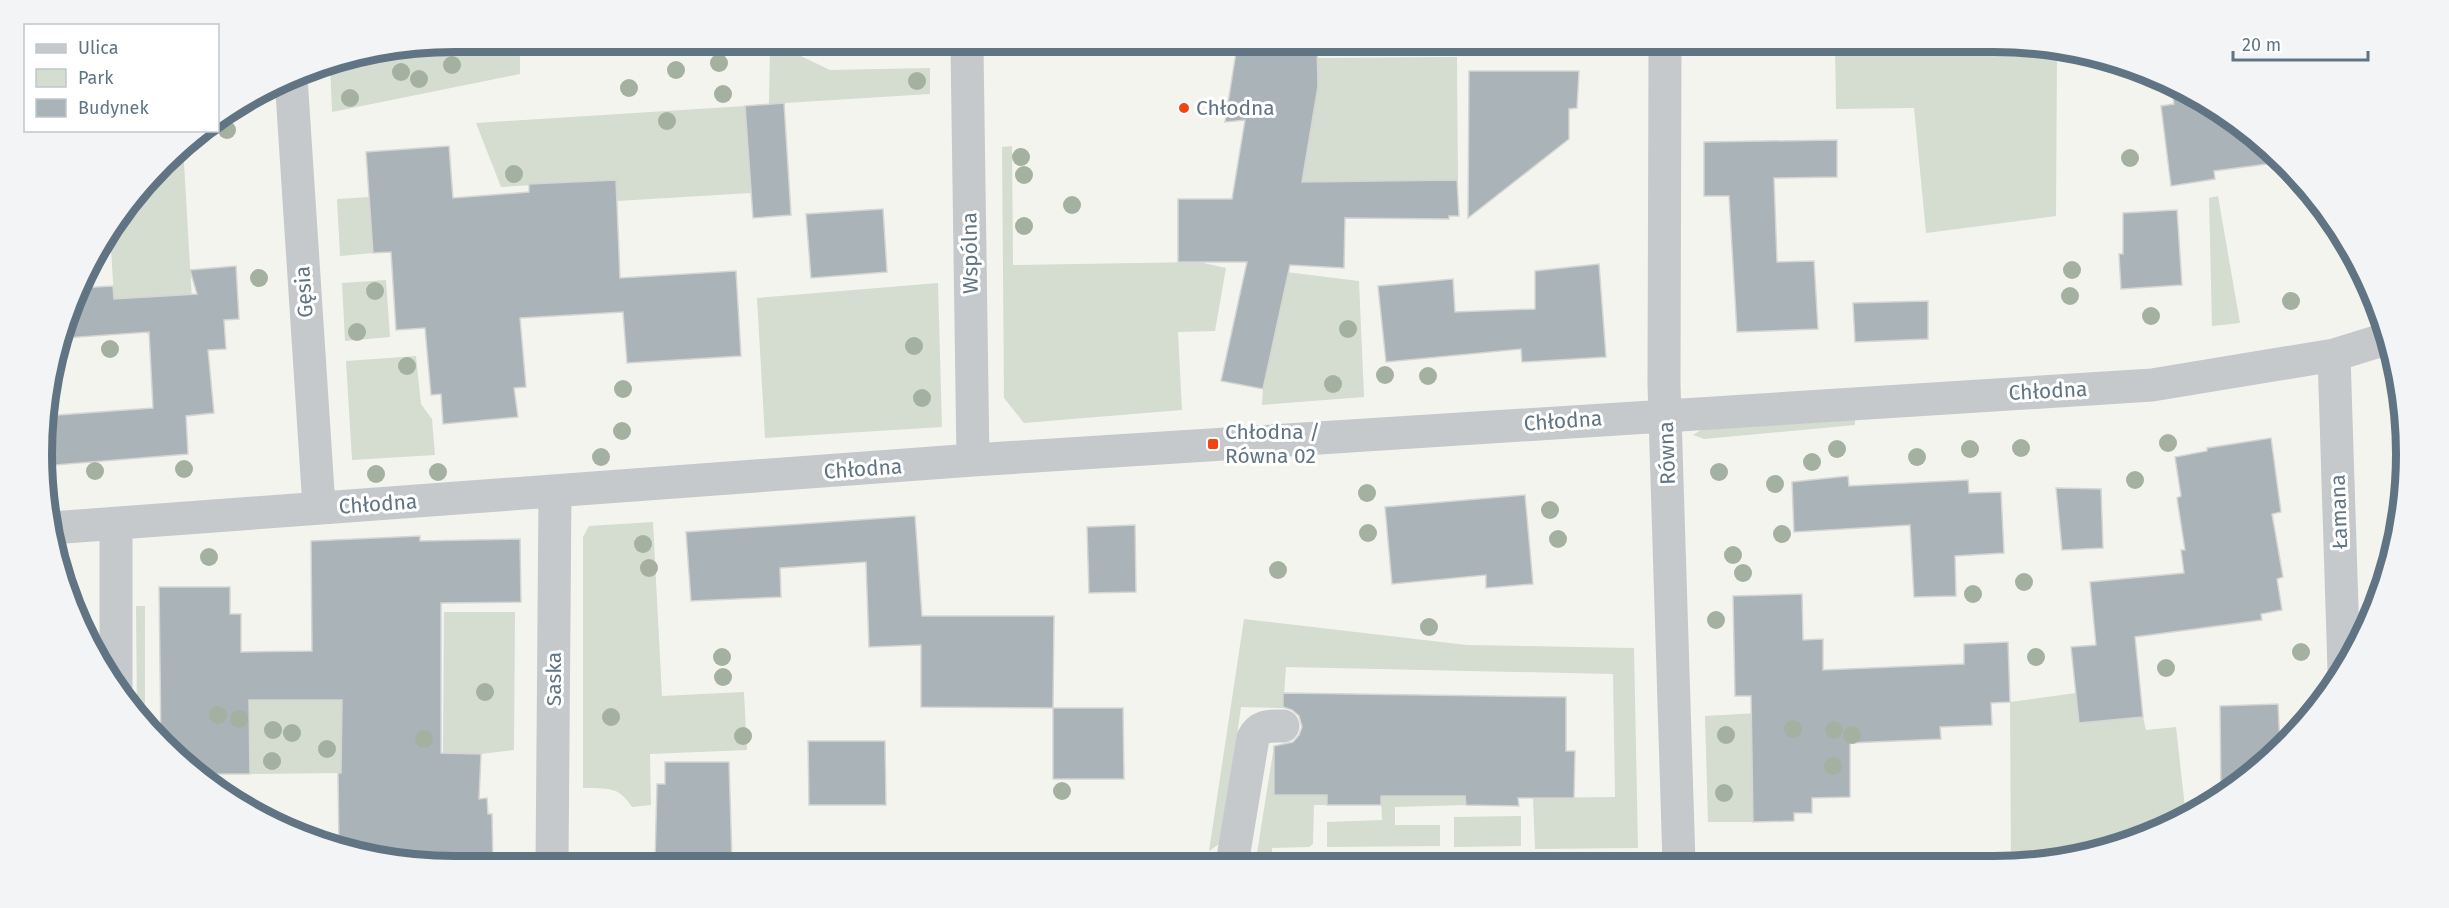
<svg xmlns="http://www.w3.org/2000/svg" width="2449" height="908" font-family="'Fira Sans',sans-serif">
  <rect width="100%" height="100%" fill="#f4f4ef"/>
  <path fill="#d5dcd0" d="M 1995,42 L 2057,50 L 2056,216 L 1926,233 L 1914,108 L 1836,109 L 1835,43 Z
    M 770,48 L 784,48 L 830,70 L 930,68 L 930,94 L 769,104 Z
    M 541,49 L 541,53 L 520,54 L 520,74 L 332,112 L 330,63 L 374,50 Z
    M 1457,57 L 1458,180 L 1301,183 L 1318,87 L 1317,58 Z
    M 745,106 L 751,193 L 617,201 L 616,180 L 501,187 L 476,123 Z
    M 183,146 L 194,334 L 155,337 L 146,333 L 144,297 L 114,299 L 110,231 L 127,203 Z
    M 1012,146 L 1013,265 L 1199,262 L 1226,268 L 1215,331 L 1178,332 L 1182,410 L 1024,423 L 1004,398 L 1002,147 Z
    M 2218,196 L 2240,323 L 2212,326 L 2209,198 Z
    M 369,197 L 373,253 L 340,256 L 337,199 Z
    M 1286,272 L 1359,281 L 1364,397 L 1262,405 L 1263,389 Z
    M 386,280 L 390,337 L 345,341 L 342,283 Z
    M 938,283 L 942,427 L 765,438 L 757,298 Z
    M 416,356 L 421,404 L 432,419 L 435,455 L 352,460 L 346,361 Z
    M 1855,415 L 1855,425 L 1704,439 L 1693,435 L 1701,430 Z
    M 653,522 L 662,696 L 744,692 L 747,750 L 650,754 L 651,805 L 632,807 C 618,785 607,789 583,788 L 583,537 L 589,526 Z
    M 136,606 L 145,606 L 145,717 L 137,714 Z
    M 444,612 L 515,612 L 514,750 L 481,754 L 443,753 Z
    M 1244,619 L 1467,645 L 1634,648 L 1638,848 L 1535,849 L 1533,798 L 1615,797 L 1613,674 L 1286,667 L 1283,708 L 1241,707 L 1222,842 L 1209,851 Z
    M 2076,693 L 2079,723 L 2143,717 L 2146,730 L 2176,727 L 2186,817 L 2177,824 L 2049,862 L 2011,863 L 2010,702 Z
    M 250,700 L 342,700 L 343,773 L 250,774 Z
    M 1808,710 L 1753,822 L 1708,822 L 1705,716 Z
    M 1274,746 L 1274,795 L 1327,795 L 1327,805 L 1314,805 L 1313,844 L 1309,847 L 1272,848 L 1271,864 L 1259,864 L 1257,853 Z
    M 1381,796 L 1465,796 L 1466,805 L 1395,807 L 1395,825 L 1440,825 L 1440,846 L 1327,847 L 1327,822 L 1382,820 Z
    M 1521,816 L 1521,846 L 1454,847 L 1454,817 Z"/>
  <path fill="#aab3b7" stroke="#d5d5d3" stroke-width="1.5" d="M 1317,45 L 1318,86 L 1302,182 L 1457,180 L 1459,216 L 1449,216 L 1449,219 L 1345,218 L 1344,268 L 1290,265 L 1263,389 L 1221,381 L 1247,262 L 1178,262 L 1178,199 L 1232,199 L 1245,120 L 1225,122 L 1237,46 Z
    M 1469,71 L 1579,71 L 1577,108 L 1569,109 L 1569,139 L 1468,218 Z
    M 2171,82 L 2246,127 L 2283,162 L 2214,171 L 2215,179 L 2171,186 L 2161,106 L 2174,104 Z
    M 784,103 L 791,215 L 753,218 L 745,106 Z
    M 1837,140 L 1837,177 L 1774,178 L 1777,262 L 1814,261 L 1818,329 L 1737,332 L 1729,196 L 1704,196 L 1704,142 Z
    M 449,146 L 453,198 L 529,192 L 529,184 L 616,180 L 620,278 L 736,271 L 741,356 L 627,363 L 623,312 L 520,318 L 526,387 L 514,388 L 518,417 L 443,424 L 441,394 L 431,395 L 425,328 L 396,330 L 391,252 L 373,253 L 366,152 Z
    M 883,209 L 887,272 L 811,278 L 806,214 Z
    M 2177,210 L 2182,285 L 2121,289 L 2119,254 L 2123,254 L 2123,213 Z
    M 1599,264 L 1606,357 L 1522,362 L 1521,349 L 1386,362 L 1378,286 L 1453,279 L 1455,312 L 1535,309 L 1535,271 Z
    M 236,266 L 239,319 L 224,320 L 226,349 L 208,350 L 214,413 L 186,416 L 188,454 L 43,466 L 45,416 L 153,408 L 149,332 L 65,338 L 79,288 L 113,286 L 114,299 L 197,294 L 190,270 Z
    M 1928,301 L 1928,339 L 1855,342 L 1853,303 Z
    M 2271,438 L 2281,512 L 2272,514 L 2283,577 L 2277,579 L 2282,610 L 2261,614 L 2262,620 L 2135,637 L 2143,717 L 2079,723 L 2071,647 L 2096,645 L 2090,582 L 2184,573 L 2181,550 L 2185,550 L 2177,498 L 2181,496 L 2175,457 L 2207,451 L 2207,448 Z
    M 1848,476 L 1849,486 L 1968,480 L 1969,493 L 2001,492 L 2004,553 L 1955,556 L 1956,596 L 1914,597 L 1910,525 L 1794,532 L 1792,482 Z
    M 2056,488 L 2101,489 L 2103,548 L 2062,550 Z
    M 1525,495 L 1533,584 L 1486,588 L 1486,575 L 1392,584 L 1385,507 Z
    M 915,516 L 922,616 L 1054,616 L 1053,708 L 921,707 L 921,645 L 869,647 L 866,562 L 780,568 L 781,597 L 691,601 L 686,532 Z
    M 1135,525 L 1136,592 L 1089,593 L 1087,527 Z
    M 420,536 L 420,541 L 520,539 L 521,602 L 441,603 L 441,753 L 481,754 L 479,799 L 487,798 L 488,814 L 492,814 L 493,865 L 454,866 L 348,852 L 339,848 L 338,773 L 341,773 L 342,700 L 249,700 L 250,774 L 198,774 L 161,743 L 159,587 L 230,587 L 230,614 L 241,614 L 241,652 L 312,651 L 311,541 Z
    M 1802,594 L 1803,640 L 1823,639 L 1823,670 L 1964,664 L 1964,644 L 2008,642 L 2010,702 L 1991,703 L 1992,725 L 1940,727 L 1941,739 L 1850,743 L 1850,797 L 1812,798 L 1812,813 L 1794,813 L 1794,821 L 1753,822 L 1751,696 L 1735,696 L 1733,596 Z
    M 1283,693 L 1566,697 L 1566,751 L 1575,751 L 1574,798 L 1518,798 L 1519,806 L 1466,805 L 1465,796 L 1381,796 L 1381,805 L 1327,805 L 1327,795 L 1274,795 L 1274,746 L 1293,742 L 1299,735 L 1302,727 L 1299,716 L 1292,710 L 1283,707 Z
    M 2278,704 L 2280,747 L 2267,764 L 2221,794 L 2220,706 Z
    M 1053,708 L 1123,708 L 1124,779 L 1053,779 Z
    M 808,741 L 885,741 L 886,805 L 809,805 Z
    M 665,762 L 729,762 L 732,862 L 655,862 L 657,784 L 665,784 Z"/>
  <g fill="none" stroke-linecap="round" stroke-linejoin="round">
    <path stroke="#c6c9cc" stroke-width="33" d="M 1665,44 L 1664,384 L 1679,863
      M 967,47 L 973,460
      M 291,77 L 319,507
      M 2334,355 L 2344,670
      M 51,528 L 973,460 L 2152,385 L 2334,355 L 2389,338
      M 116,688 L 116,524
      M 1232,864 L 1253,738 C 1260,725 1269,726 1283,726
      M 552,866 L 555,492"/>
  </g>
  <g fill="#a5b1a0">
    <circle cx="719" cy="63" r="9"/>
    <circle cx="452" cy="65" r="9"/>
    <circle cx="676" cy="70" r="9"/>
    <circle cx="401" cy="72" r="9"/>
    <circle cx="419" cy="79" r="9"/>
    <circle cx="917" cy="81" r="9"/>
    <circle cx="629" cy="88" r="9"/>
    <circle cx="723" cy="94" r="9"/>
    <circle cx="350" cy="98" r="9"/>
    <circle cx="667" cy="121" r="9"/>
    <circle cx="227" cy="130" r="9"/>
    <circle cx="1021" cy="157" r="9"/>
    <circle cx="2130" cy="158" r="9"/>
    <circle cx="514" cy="174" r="9"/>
    <circle cx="1024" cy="175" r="9"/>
    <circle cx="1072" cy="205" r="9"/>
    <circle cx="1024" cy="226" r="9"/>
    <circle cx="2072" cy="270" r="9"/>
    <circle cx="259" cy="278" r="9"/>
    <circle cx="375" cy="291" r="9"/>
    <circle cx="2070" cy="296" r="9"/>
    <circle cx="2291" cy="301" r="9"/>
    <circle cx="2151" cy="316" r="9"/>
    <circle cx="1348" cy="329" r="9"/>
    <circle cx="357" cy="332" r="9"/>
    <circle cx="914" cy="346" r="9"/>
    <circle cx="110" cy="349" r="9"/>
    <circle cx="407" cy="366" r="9"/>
    <circle cx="1385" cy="375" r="9"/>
    <circle cx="1428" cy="376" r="9"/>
    <circle cx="1333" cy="384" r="9"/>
    <circle cx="623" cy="389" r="9"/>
    <circle cx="922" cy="398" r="9"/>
    <circle cx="622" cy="431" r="9"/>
    <circle cx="2168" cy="443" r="9"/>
    <circle cx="2021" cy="448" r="9"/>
    <circle cx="1837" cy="449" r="9"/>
    <circle cx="1970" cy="449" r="9"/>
    <circle cx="601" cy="457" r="9"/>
    <circle cx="1917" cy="457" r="9"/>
    <circle cx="1812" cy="462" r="9"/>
    <circle cx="184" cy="469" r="9"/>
    <circle cx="95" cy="471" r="9"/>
    <circle cx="438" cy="472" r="9"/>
    <circle cx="1719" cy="472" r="9"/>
    <circle cx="376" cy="474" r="9"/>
    <circle cx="2135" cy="480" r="9"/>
    <circle cx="1775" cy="484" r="9"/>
    <circle cx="1367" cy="493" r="9"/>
    <circle cx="1550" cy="510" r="9"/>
    <circle cx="1368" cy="533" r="9"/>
    <circle cx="1782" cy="534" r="9"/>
    <circle cx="1558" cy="539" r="9"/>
    <circle cx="643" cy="544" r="9"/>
    <circle cx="1733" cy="555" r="9"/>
    <circle cx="209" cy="557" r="9"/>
    <circle cx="649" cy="568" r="9"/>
    <circle cx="1278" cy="570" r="9"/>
    <circle cx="1743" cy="573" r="9"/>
    <circle cx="2024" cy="582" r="9"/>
    <circle cx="1973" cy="594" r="9"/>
    <circle cx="1716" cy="620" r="9"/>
    <circle cx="1429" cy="627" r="9"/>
    <circle cx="2301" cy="652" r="9"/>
    <circle cx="722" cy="657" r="9"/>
    <circle cx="2036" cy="657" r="9"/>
    <circle cx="2166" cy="668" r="9"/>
    <circle cx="723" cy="677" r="9"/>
    <circle cx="485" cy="692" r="9"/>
    <circle cx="218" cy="715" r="9"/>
    <circle cx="611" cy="717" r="9"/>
    <circle cx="239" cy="719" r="9"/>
    <circle cx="1793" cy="729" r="9"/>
    <circle cx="273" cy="730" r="9"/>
    <circle cx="1834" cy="730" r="9"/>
    <circle cx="292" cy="733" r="9"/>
    <circle cx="1726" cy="735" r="9"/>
    <circle cx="1852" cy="735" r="9"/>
    <circle cx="743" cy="736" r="9"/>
    <circle cx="424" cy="739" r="9"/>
    <circle cx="327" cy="749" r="9"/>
    <circle cx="272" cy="761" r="9"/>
    <circle cx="1833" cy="766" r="9"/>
    <circle cx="1062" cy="791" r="9"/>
    <circle cx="1724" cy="793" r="9"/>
  </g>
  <g fill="#f24512" stroke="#fff" stroke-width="2">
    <circle cx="1184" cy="108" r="6"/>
    <rect x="1207" y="438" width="12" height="12" rx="3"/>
  </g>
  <g text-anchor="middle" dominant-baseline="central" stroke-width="6" stroke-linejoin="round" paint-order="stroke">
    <g font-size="21" fill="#607483" stroke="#fff" text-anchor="start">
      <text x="1196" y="108">Chłodna</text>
      <text x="1225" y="432">Chłodna /<tspan x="1225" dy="24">Równa 02</tspan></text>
    </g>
    <g font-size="21" fill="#607483" stroke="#fff">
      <text transform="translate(970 253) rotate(-91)">Wspólna</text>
      <text transform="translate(304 292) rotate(-94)">Gęsia</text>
      <text transform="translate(2048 391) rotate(-3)">Chłodna</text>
      <text transform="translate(1563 421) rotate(-4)">Chłodna</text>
      <text transform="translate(1667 453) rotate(-92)">Równa</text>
      <text transform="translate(863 469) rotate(-4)">Chłodna</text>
      <text transform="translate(378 504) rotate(-4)">Chłodna</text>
      <text transform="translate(2339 512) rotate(-92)">Łamana</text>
      <text transform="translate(554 679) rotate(-90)">Saska</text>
    </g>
  </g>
  <path d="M0 0H2449V908H0ZM454 52H1994A402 402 0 0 1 2396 454V454A402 402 0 0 1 1994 856H454A402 402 0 0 1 52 454V454A402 402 0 0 1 454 52Z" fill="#f2f4f5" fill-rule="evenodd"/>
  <path fill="none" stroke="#607483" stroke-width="8" d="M454 52H1994A402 402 0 0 1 2396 454V454A402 402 0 0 1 1994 856H454A402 402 0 0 1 52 454V454A402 402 0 0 1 454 52Z"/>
  <rect x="24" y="24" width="195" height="108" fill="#ffffff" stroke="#bfc7cd" stroke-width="1.5"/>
  <rect x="36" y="44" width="30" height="9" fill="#c6c9cc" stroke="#bfc7cd" stroke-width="1.5"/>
  <text x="78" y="54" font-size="18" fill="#607483">Ulica</text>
  <rect x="36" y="69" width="30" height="18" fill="#d5dcd0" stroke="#bfc7cd" stroke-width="1.5"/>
  <text x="78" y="84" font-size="18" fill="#607483">Park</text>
  <rect x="36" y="99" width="30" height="18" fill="#aab3b7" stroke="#bfc7cd" stroke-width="1.5"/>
  <text x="78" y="114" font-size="18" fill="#607483">Budynek</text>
  <path d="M2233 51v9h135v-9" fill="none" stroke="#607483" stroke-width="3"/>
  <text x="2242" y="51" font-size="18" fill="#607483" stroke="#ffffff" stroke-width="4.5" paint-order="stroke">20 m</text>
</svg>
